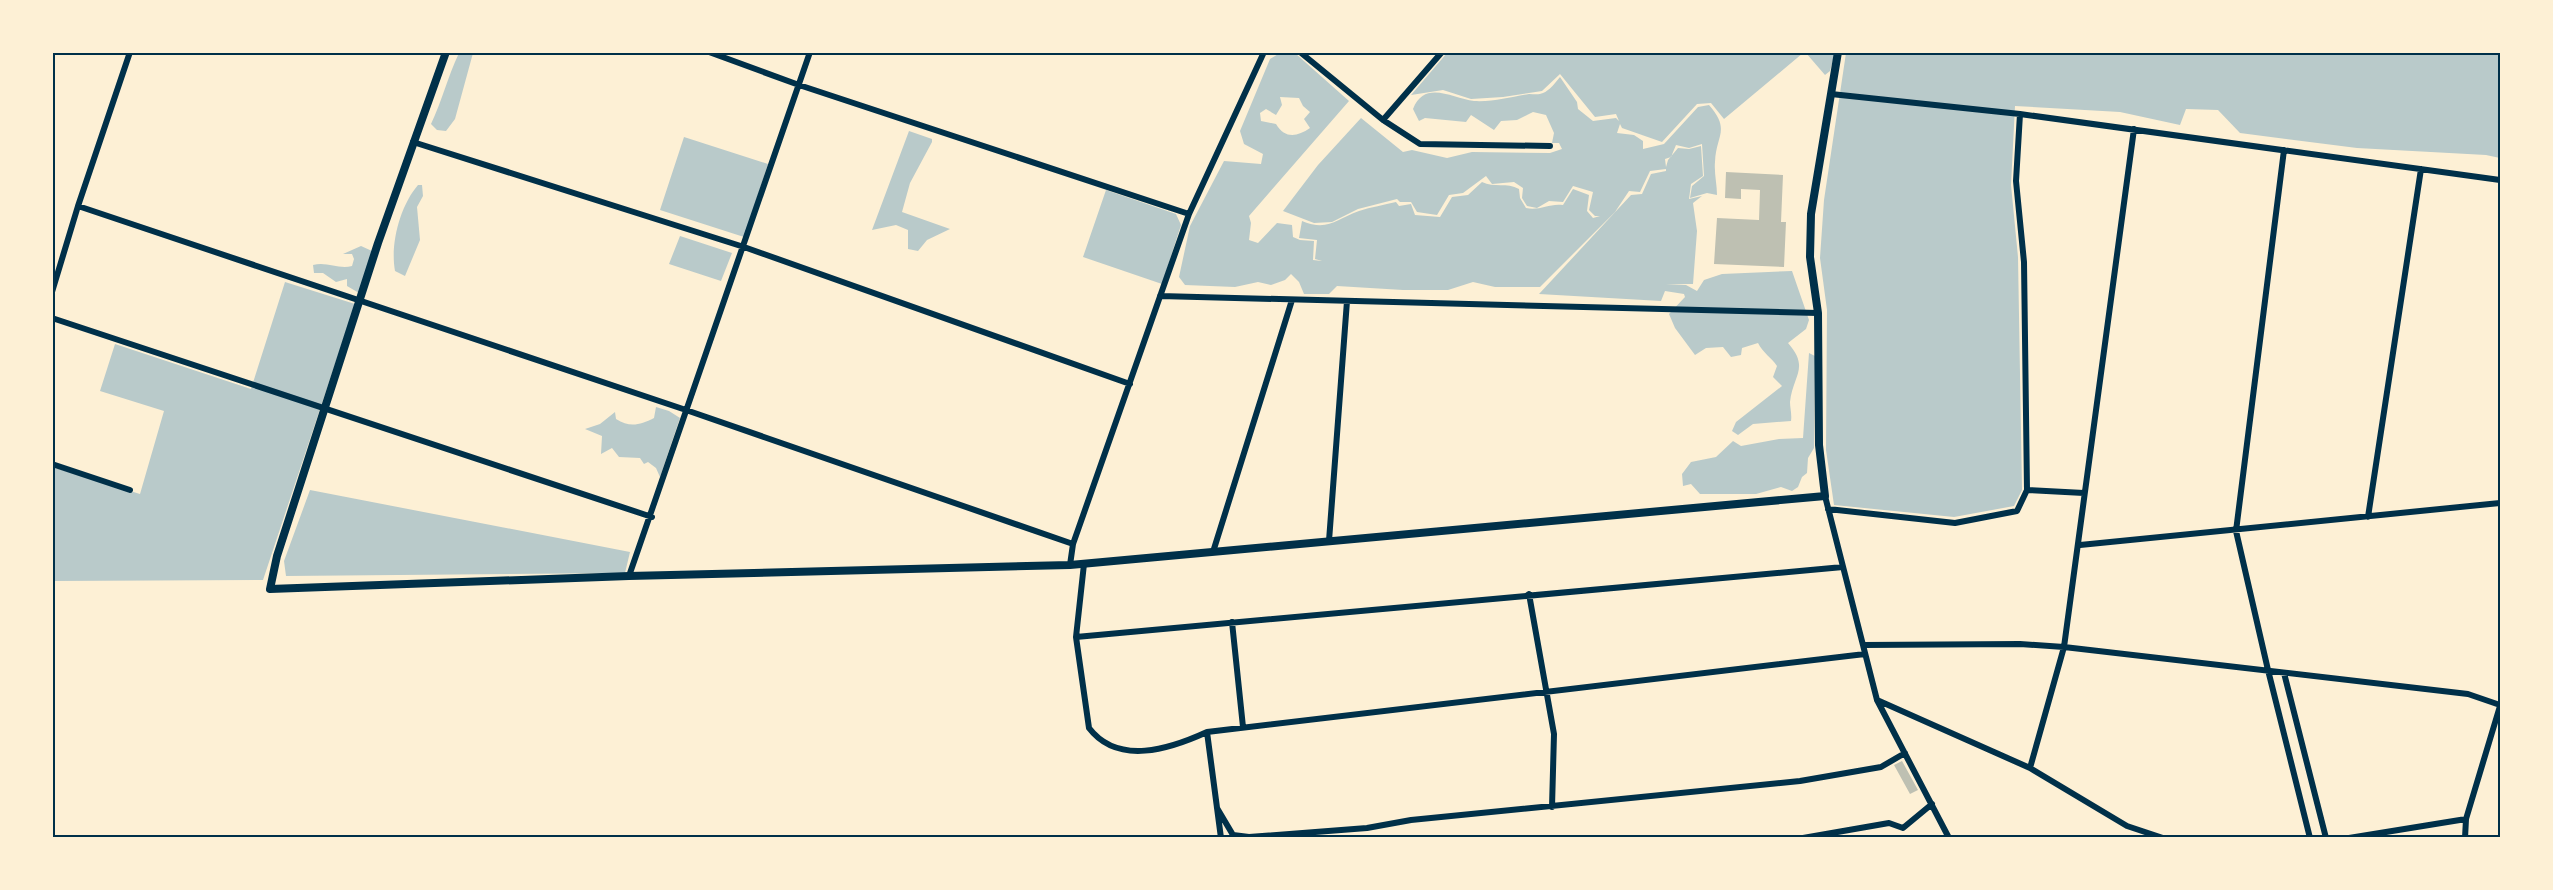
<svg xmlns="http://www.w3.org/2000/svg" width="2553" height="890" font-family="'PT Sans',sans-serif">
  <rect width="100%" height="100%" fill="#fdf0d5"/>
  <path fill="#b9caca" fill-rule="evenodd" d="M 459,53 L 473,53 L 455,119 L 446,131 L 437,130 L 431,124 C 442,101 448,76 459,53 Z
    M 1280,53 L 1296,54 L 1349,101 L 1249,216 L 1251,223 L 1249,240 L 1258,243 L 1277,223 L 1292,225 L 1293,237 L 1300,240 L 1314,241 L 1313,260 L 1322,261 L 1315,259 L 1317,240 L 1299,238 L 1302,221 C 1328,232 1336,219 1359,211 C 1371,207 1384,205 1396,202 L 1399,206 L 1411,204 L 1415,215 L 1440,217 L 1452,197 L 1468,195 L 1482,182 C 1494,188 1507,182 1519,189 L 1520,198 L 1526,208 C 1540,211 1549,203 1563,205 L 1573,189 L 1589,195 L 1587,211 L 1593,218 L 1600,216 L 1595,216 L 1589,210 L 1593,192 L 1573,186 L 1563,202 L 1549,201 L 1537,208 L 1527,206 L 1522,198 L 1523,188 L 1514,182 L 1492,184 L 1486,176 L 1463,193 L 1449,195 L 1437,215 L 1417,212 L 1411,202 L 1400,202 L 1397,199 L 1358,209 L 1332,222 L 1314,223 L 1283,211 L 1318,165 L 1361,118 L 1403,152 L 1412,150 L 1447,158 L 1472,152 L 1550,153 L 1562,149 L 1559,143 L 1552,143 L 1554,133 L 1546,115 L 1533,112 L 1517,120 L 1501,121 L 1494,130 L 1471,115 L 1466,122 L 1425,118 L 1419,121 L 1413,109 C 1425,79 1453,99 1474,101 C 1494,102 1510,97 1529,94 C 1534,94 1539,95 1543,93 C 1549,91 1556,82 1560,77 L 1577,102 L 1578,109 L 1593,121 L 1616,118 L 1619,121 L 1616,114 L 1595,117 L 1560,74 L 1542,91 L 1503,97 L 1471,99 L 1443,90 L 1411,95 L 1447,53 L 1803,53 L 1724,119 L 1711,103 L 1697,104 L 1662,142 L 1622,128 L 1620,124 L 1617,133 L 1634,135 L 1643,141 L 1643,149 L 1664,144 L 1698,107 L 1709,105 C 1731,130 1716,135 1715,162 C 1714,173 1717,184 1717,195 L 1707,193 L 1690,198 L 1692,186 L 1704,176 L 1702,144 L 1689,148 L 1676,145 L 1671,157 L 1665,159 L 1666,167 L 1668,160 L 1678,148 L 1689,149 L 1701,146 L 1703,176 L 1691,184 L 1689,199 L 1702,196 L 1693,203 L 1697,231 L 1693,284 L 1666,284 L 1686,285 L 1697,291 L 1704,280 L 1722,274 L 1792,271 L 1809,320 L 1806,329 L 1788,343 C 1810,368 1793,375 1790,402 C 1790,408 1792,414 1791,421 L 1753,424 L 1738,435 L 1732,431 L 1736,422 L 1782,386 L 1773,377 L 1777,366 C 1771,357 1763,353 1758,343 L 1742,348 L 1741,355 L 1731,357 L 1723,347 L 1706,348 L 1695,355 L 1675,328 L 1669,314 L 1685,297 L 1684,294 L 1665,291 L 1661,301 L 1539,294 L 1631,195 L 1642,194 L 1651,174 L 1666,171 L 1666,169 L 1650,171 L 1640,192 L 1629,191 L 1615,212 L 1540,287 L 1495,287 L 1473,282 L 1448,290 L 1403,290 L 1337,286 L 1329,294 L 1304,294 L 1299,282 L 1291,274 L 1285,280 L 1271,285 L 1258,282 L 1235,287 L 1185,285 L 1179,277 L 1190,226 L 1224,161 L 1261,164 L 1263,154 L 1244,144 L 1240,131 L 1270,59 ZM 1280,97 L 1299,98 L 1303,106 L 1310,112 L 1304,119 L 1310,128 C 1297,137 1285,139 1276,124 L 1261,121 L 1260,113 L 1266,109 L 1276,115 L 1282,105 Z
    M 1806,53 L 1835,53 L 1830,71 L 1825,75 Z
    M 1846,53 L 2500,53 L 2500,158 L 2486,155 L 2357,148 L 2240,133 L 2218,110 L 2186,109 L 2180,125 L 2120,112 L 2015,106 L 2011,185 L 2018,257 L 2022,490 L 2014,506 L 1954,517 L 1834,505 L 1826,450 L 1827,310 L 1820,258 L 1824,200 Z
    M 909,131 L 932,139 L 932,142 L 910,183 L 902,212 L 950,229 L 927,240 L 918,251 L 908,249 L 908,230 L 896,225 L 872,230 Z
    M 684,137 L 768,164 L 744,237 L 660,210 Z
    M 418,185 L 422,185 L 423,196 L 417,207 L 420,240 L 405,276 L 395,271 C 390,244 400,206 418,185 Z
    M 1106,190 L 1176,214 L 1181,225 L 1162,284 L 1083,257 Z
    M 680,236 L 732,253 L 721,281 L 669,264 Z
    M 361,246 L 372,251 L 359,293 L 347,286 L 347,279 L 336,282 L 323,273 L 314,273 L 313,265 C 327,261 339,270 352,266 L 354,259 L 352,254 L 343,254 Z
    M 285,282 L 355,304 L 263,580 L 53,581 L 52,467 L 140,494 L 164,411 L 100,391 L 115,344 L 251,389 Z
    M 1809,353 L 1815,356 L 1814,448 L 1808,458 L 1807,473 L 1802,477 L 1798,487 L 1792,491 L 1781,487 L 1756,494 L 1700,494 L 1691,484 L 1683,486 L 1682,474 L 1691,462 L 1716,457 L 1733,441 L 1741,446 L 1779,439 L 1803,438 Z
    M 656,407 L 669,411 L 680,418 L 660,477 L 656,468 L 648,462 L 644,464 L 640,458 L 619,457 L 612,448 L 601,454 L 602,436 L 585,429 L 600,424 L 615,412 L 616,419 C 630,428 640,425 654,418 Z
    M 310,490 L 630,552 L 625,573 L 286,576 L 284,561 Z"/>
  <path fill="#bec0b2" d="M 1726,172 L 1783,175 L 1781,222 L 1786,222 L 1784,267 L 1714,264 L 1717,218 L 1759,220 L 1760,190 L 1741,189 L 1741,199 L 1725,198 Z
    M 1902,761 L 1918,790 L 1910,794 L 1894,765 Z"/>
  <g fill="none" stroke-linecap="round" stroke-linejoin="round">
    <path stroke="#003049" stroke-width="6" d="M 709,52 L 799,85 L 1189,214
      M 1300,52 L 1383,120 L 1420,144 L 1550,146
      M 1831,94 L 2020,114 L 2500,180
      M 1383,120 L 1442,52
      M 413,142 L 744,247 L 1130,384
      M 2284,150 L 2236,531 L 2268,670 L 2310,838
      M 78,206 L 686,410 L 1073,544
      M 52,292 L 78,206 L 130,52
      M 1160,296 L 1818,313
      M 52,318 L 652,517
      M 52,464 L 130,490
      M 2027,490 L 2084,493
      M 1825,496 L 1877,700 L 1949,838
      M 1828,509 L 1955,523 L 2017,511 L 2027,490 L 2024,262 L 2016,181 L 2020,114
      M 2368,517 L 2421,169
      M 1329,541 L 1347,301
      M 2080,545 L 2500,503
      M 1213,552 L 1292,300
      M 1084,564 L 1076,637 L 1089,728 C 1118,766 1170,749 1207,732 L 1865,654
      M 1070,565 L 1073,544 L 1189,214 L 1264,52
      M 629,576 L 810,52
      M 1529,594 L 1554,734 L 1552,807
      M 1232,622 L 1243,727
      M 1076,637 L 1843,567
      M 1863,645 L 2020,644 L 2064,647 L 2468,694 L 2500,705
      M 2284,673 L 2326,838
      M 1877,700 L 2030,768 L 2127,826 L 2163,838
      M 1207,732 L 1221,838
      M 2030,768 L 2064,647 L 2134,129
      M 1217,808 L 1233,835 L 1249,837 L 1367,828 L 1411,820 L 1800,781 L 1881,767 L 1905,753
      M 1803,838 L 1889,823 L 1903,828 L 1932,804
      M 2349,838 L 2466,819
      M 2465,838 L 2466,819 L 2500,706"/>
    <path stroke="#003049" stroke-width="8" d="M 446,52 L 378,243 L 277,556 L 270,589 L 629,576 L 1070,565 L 1825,496 L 1819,445 L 1818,313 L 1810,257 L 1811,214 L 1838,52"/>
  </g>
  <rect width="2553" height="890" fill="none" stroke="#fdf0d5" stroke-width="108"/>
  <rect x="54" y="54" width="2445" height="782" fill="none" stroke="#003049" stroke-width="2"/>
</svg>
